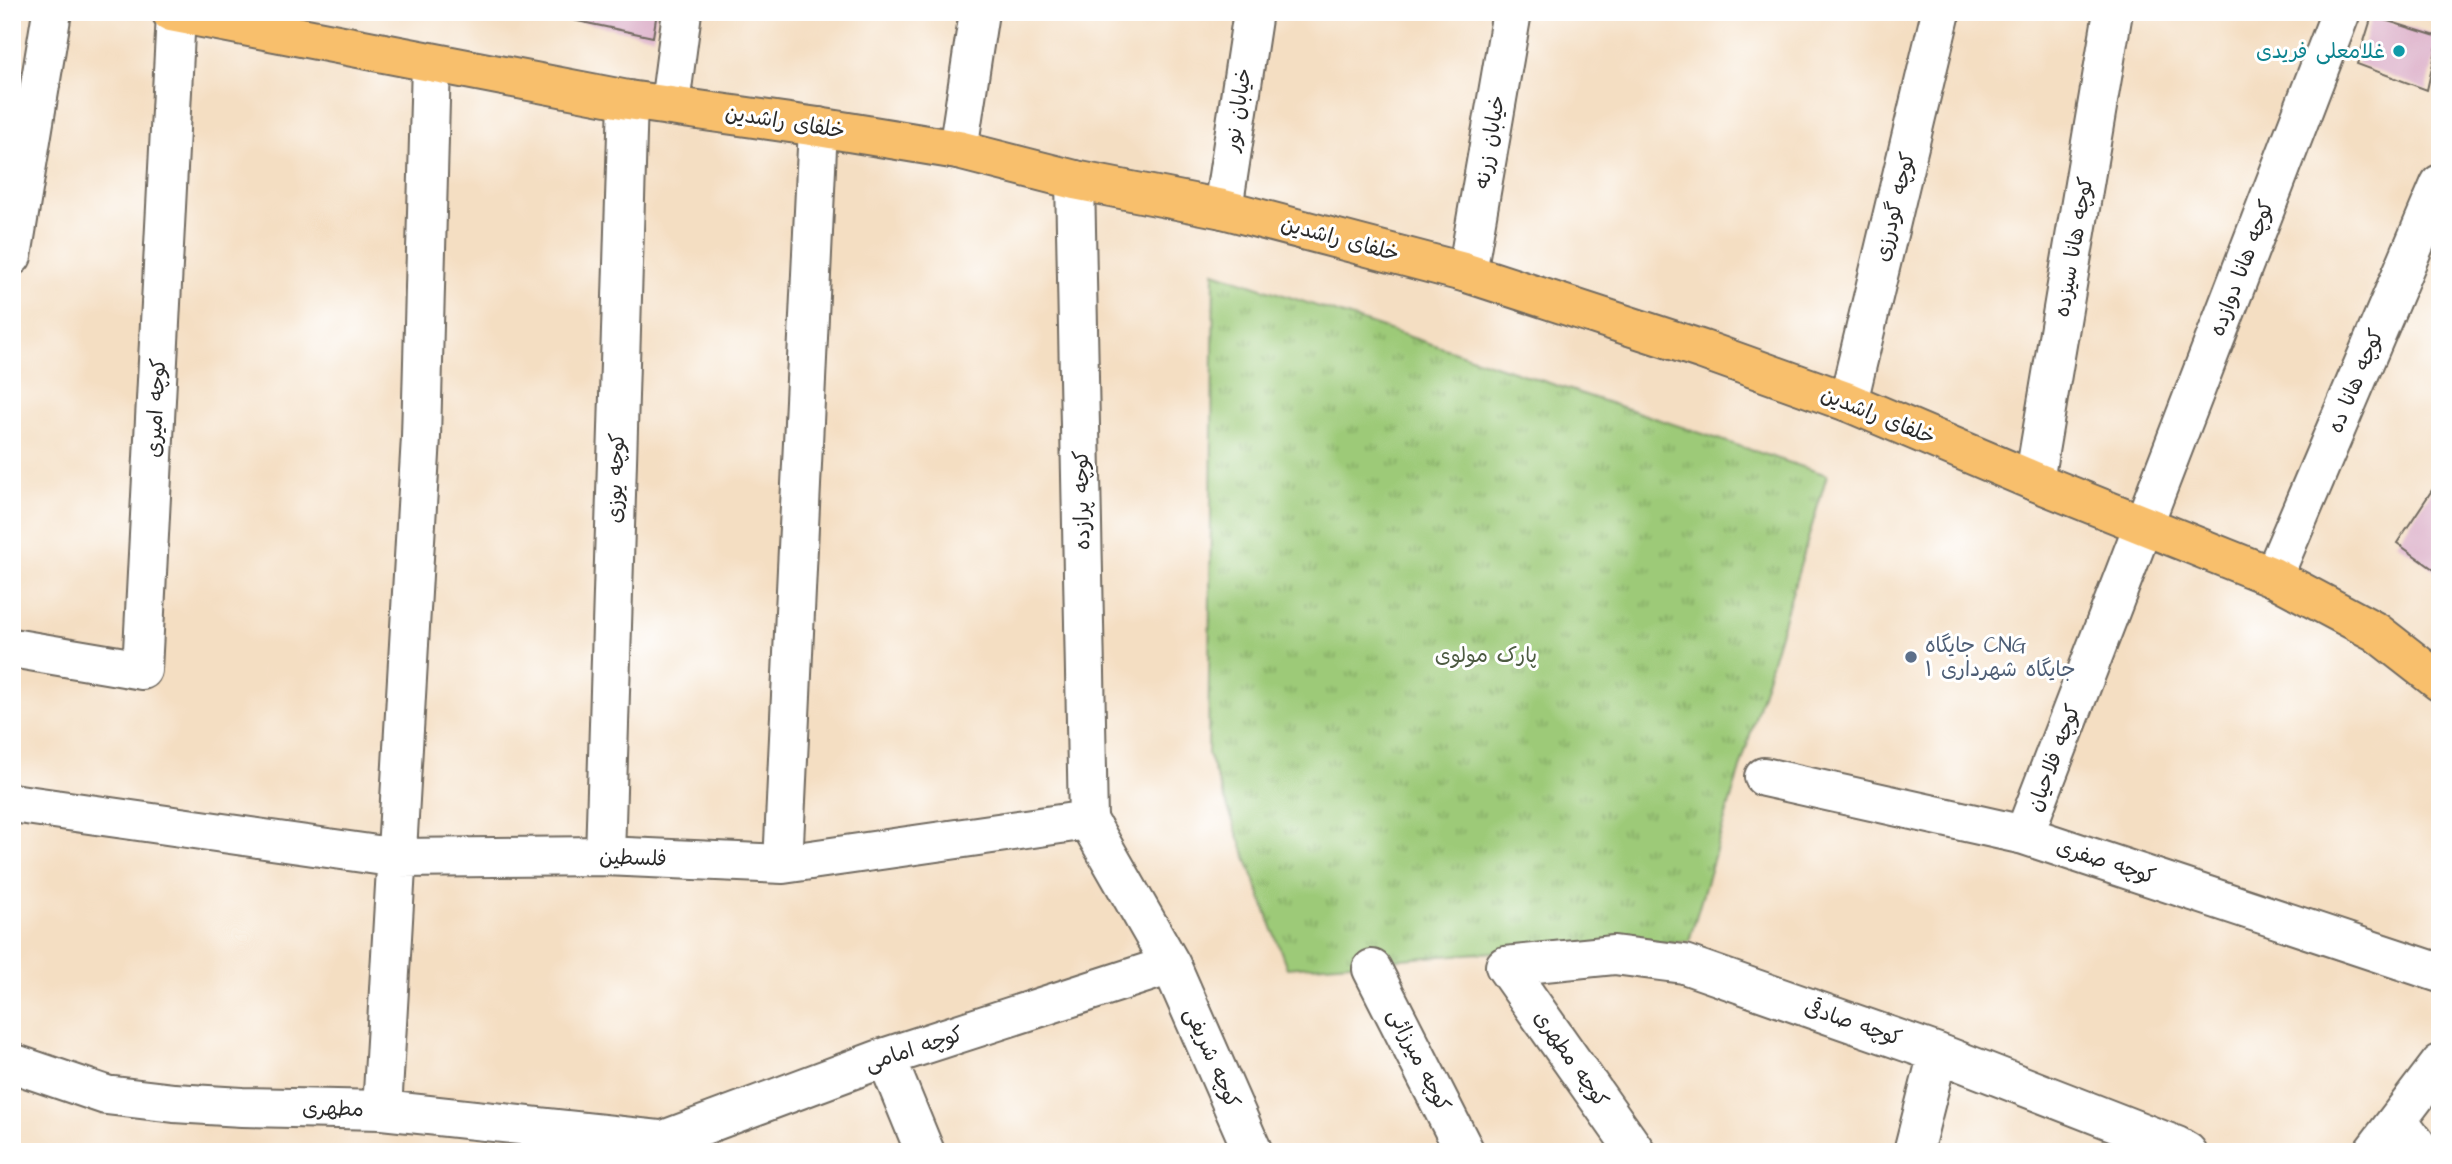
<svg xmlns="http://www.w3.org/2000/svg" width="2452" height="1164" font-family="'Architects Daughter','Playpen Sans Arabic',sans-serif">
  <defs>
    <pattern id="grass-tufts" width="24" height="20" patternUnits="userSpaceOnUse" patternTransform="scale(1.75)"><rect width="24" height="20" fill="#9dca78"/><path d="M3 7l-1-3M5 7V3M7 7l1-3M15 17l-1-3M17 17v-4M19 17l1-3" fill="none" stroke="#80a463"/></pattern>
  </defs>
  <rect width="100%" height="100%" fill="#fff"/>
  <filter id="ink" filterUnits="userSpaceOnUse"><feTurbulence type="fractalNoise" baseFrequency=".0143" numOctaves="2"/><feDisplacementMap in="SourceGraphic" scale="14" xChannelSelector="R" yChannelSelector="G"/><feConvolveMatrix kernelMatrix="1 2 1 2 8 2 1 2 1" color-interpolation-filters="sRGB"/></filter>
  <filter id="wash" filterUnits="userSpaceOnUse"><feTurbulence type="fractalNoise" baseFrequency=".00686" numOctaves="4" result="noise"/><feDisplacementMap in="SourceGraphic" scale="28" xChannelSelector="R" yChannelSelector="G"/><feGaussianBlur stdDeviation="1.57" result="paint"/><feColorMatrix in="noise" values="0 0 0 0 0 0 0 0 0 0 0 0 0 0 0 0 0 1.4 0 .05"/><feComposite in="paint" operator="in"/></filter>
  <g filter="url(#wash)">
    <rect width="100%" height="100%" fill="#f4dec2"/>
    <path fill="url(#grass-tufts)" stroke="#647a52" stroke-width="2" d="M 1214,272 L 1827,475 L 1689,941 L 1479,953 L 1287,968 L 1208,754 Z"/>
    <g id="blocks">
      <path fill="#dcafc8" d="M 535,12 L 657,12 L 653,37 Z
        M 2372,16 L 2439,37 L 2427,90 L 2357,64 Z
        M 2440,478 L 2440,574 L 2397,543 Z"/>
    </g>
  </g>
  <g filter="url(#ink)">
    <use href="#blocks" fill-opacity="0" stroke="#716a60" stroke-width="2"/>
    <g fill="none" stroke-linecap="round" stroke-linejoin="round">
      <g stroke="#716a60" stroke-width="42">
        <path id="minor" d="M 670,104 L 682,12
          M 958,150 L 979,12
          M 1075,180 L 1088,820
          M 1223,209 L 1253,12
          M 12,256 L 52,12
          M 1467,273 L 1512,12
          M 1848,402 L 1941,12
          M 2034,481 L 2113,12
          M 2273,577 L 2440,184
          M 12,648 L 142,670 L 176,14
          M 1764,777 L 2024,835 L 2440,973
          M 12,803 L 398,858 L 605,856 L 783,864 L 1088,820 L 1171,965 L 1253,1152
          M 2024,835 L 2341,12
          M 605,856 L 628,100
          M 783,864 L 818,127
          M 1372,969 L 1465,1152
          M 886,1057 L 925,1152
          M 12,1063 L 106,1095 L 174,1103 L 242,1107 L 382,1110 L 659,1140
          M 382,1110 L 421,437 L 431,63
          M 2398,1120 L 2422,1152
          M 637,1150 L 886,1057 L 1171,965
          M 1636,1152 L 1505,966 L 1614,955 L 1684,964 L 1938,1053 L 2177,1146 L 2187,1152
          M 1913,1152 L 1938,1053
          M 2373,1152 L 2440,1064"/>
      </g>
      <g stroke="#716a60" stroke-width="42">
        <path id="major" d="M 171,12 L 628,100 L 818,127 L 958,150 L 1075,180 L 1223,209 L 1467,273 L 1703,350 L 1848,402 L 2034,481 L 2273,577 L 2376,632 L 2440,682"/>
      </g>
      <use href="#minor" stroke="#fff" stroke-width="38"/>
      <use href="#major" stroke="#f8bf6c" stroke-width="38"/>
    </g>
  </g>
  <circle fill="#0f9aa8" stroke="#fff" stroke-width="2.5" cx="2399" cy="51" r="7"/>
  <circle fill="#5c6f8a" stroke="#fff" stroke-width="2.5" cx="1911" cy="657" r="7"/>
  <g text-anchor="middle" dominant-baseline="central" stroke-width="6" stroke-linejoin="round" paint-order="stroke">
    <g font-size="21" fill="#0d838f" stroke="#fff" text-anchor="end">
      <text x="2385" y="51">غلامعلی فریدی</text>
    </g>
    <g font-size="21" fill="#2b2b2b" stroke="#fff">
      <text transform="translate(1238 110) rotate(-81)">خیابان نور</text>
      <text transform="translate(785 122) rotate(9)">خلفای راشدین</text>
      <text transform="translate(1490 142) rotate(-80)">خیابان زرنه</text>
      <text transform="translate(1895 207) rotate(-76)">کوچه گودرزی</text>
      <text transform="translate(1340 239) rotate(15)">خلفای راشدین</text>
      <text transform="translate(2074 247) rotate(-80)">کوچه هانا سیزده</text>
      <text transform="translate(2242 268) rotate(-69)">کوچه هانا دوازده</text>
      <text transform="translate(2356 381) rotate(-67)">کوچه هانا ده</text>
      <text transform="translate(156 408) rotate(-87)">کوچه امیری</text>
      <text transform="translate(1878 416) rotate(22)">خلفای راشدین</text>
      <text transform="translate(616 478) rotate(-88)">کوچه یوزی</text>
      <text transform="translate(1082 500) rotate(-91)">کوچه پرازده</text>
      <text transform="translate(2054 758) rotate(-69)">کوچه فلاحیان</text>
      <text transform="translate(633 858) rotate(2)">فلسطین</text>
      <text transform="translate(2106 862) rotate(18)">کوچه صفری</text>
      <text transform="translate(1853 1023) rotate(19)">کوچه صادقی</text>
      <text transform="translate(914 1049) rotate(-18)">کوچه امامی</text>
      <text transform="translate(1212 1058) rotate(66)">کوچه شریفی</text>
      <text transform="translate(1571 1059) rotate(55)">کوچه مطهری</text>
      <text transform="translate(1419 1060) rotate(63)">کوچه میرزائی</text>
      <text transform="translate(333 1109) rotate(1)">مطهری</text>
    </g>
    <g font-size="21" fill="#4e5e75" stroke="#fff" text-anchor="start">
      <text x="1925" y="645">جایگاه CNG<tspan x="1925" dy="24">جایگاه شهرداری ۱</tspan></text>
    </g>
    <g font-size="21" fill="#4d5b42" stroke="#fff">
      <text x="1486" y="655">پارک مولوی</text>
    </g>
  </g>
  <rect width="2452" height="1164" fill="none" stroke="#fff" stroke-width="42"/>
</svg>
